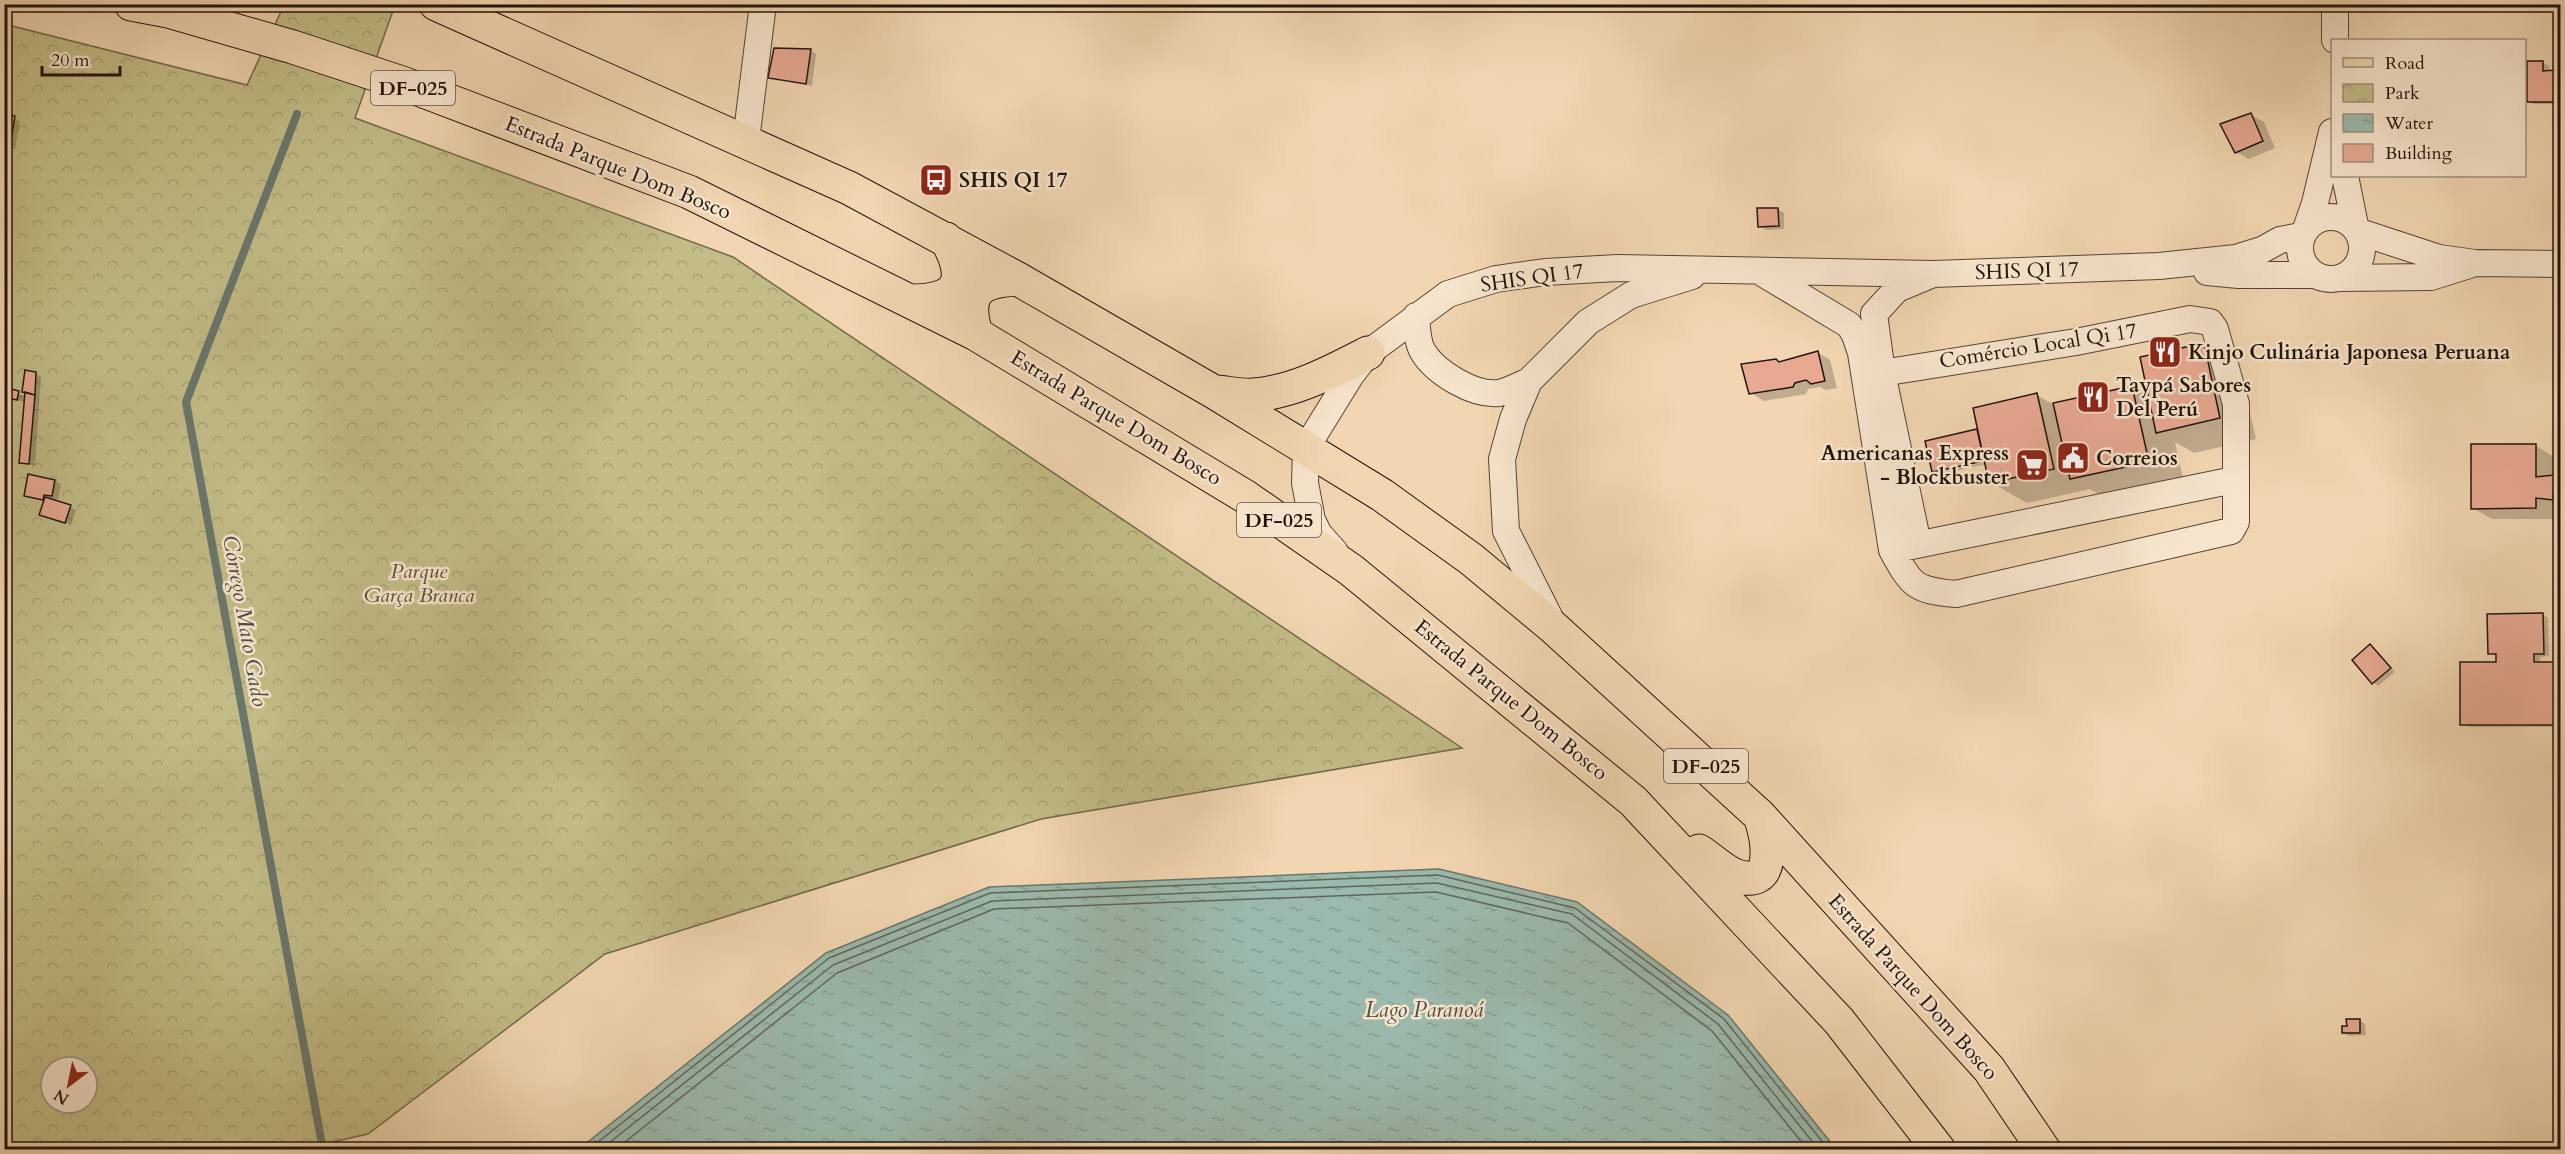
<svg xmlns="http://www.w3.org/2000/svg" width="2565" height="1154" font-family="Cardo,serif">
  <defs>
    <pattern id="park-crowns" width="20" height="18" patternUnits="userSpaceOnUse" patternTransform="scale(1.5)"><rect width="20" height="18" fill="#c2bc87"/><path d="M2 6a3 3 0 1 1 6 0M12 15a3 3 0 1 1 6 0" fill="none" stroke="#a6a173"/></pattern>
    <pattern id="water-ripples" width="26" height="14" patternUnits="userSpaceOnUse" patternTransform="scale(1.5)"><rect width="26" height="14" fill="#9bb9ac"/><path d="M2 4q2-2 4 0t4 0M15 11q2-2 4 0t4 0" fill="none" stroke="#859e93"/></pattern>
  </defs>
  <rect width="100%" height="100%" fill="#f1d6b1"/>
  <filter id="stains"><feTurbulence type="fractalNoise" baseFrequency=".00333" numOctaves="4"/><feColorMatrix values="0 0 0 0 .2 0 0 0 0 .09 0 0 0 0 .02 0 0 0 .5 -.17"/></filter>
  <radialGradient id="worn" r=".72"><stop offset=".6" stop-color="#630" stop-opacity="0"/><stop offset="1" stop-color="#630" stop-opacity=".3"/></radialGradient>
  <path fill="url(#park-crowns)" stroke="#72684a" stroke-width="1.5" fill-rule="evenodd" d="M 284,5 L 395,5 L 355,118 L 733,257 L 1462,748 L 1041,819 L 605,954 L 368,1134 L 297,1150 L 5,1149 L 4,24 L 247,85 ZM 51,1067 L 87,1067 L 87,1103 L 51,1103 Z"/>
  <path fill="url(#water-ripples)" stroke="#6a776c" stroke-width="1.5" d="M 1439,869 L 1577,902 L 1728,1015 L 1836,1149 L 579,1149 L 826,953 L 989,887 Z"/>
  <path fill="#0003" d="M 810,50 L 816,54 L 812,86 L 770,77 Z
    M 2543,63 L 2549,66 L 2550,72 L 2560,74 L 2560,104 L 2534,104 L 2528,101 Z
    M 2251,115 L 2264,122 L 2275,148 L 2249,159 L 2236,152 Z
    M 4,116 L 20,121 L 15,149 L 4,147 Z
    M 1778,209 L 1784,213 L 1784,229 L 1766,230 L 1760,226 Z
    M 2203,344 L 2239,365 L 2256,439 L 2194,453 L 2175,442 L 2184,482 L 2107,499 L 2090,489 L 2027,503 L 1990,482 L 1987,464 L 1939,475 L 1936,473 L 1986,462 L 1986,459 L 1933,470 L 1977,431 L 1980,432 L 2037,395 L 2054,405 L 2131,387 L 2150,398 Z
    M 1817,352 L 1830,360 L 1837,388 L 1825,390 L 1820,387 L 1808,389 L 1806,394 L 1764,401 L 1751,393 Z
    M 26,372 L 41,376 L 35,466 L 20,462 L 24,402 L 4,397 L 4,389 L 24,396 Z
    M 2535,445 L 2554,457 L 2555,477 L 2560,481 L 2560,509 L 2555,508 L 2555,519 L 2492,519 L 2473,508 Z
    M 55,481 L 61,484 L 58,499 L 49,499 L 76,510 L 71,525 L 47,517 L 45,501 L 26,495 Z
    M 2542,614 L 2548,618 L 2549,656 L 2540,657 L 2540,663 L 2560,664 L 2560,727 L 2468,727 L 2462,724 L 2497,663 L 2497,657 L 2490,653 Z
    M 4,616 L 11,620 L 10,627 L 4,626 Z
    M 2371,646 L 2395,672 L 2378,686 L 2373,682 Z
    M 2359,1020 L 2365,1024 L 2366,1035 L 2349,1036 L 2343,1033 Z"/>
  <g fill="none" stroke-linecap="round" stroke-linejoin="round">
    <path stroke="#5e665c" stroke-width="1.5" d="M 588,1150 L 829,958 L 990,893 L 1438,875 L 1575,908 L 1724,1019 L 1829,1150
      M 600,1150 L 833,965 L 992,901 L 1437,883 L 1572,914 L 1718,1024 L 1819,1150
      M 615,1150 L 837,973 L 994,909 L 1436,892 L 1568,923 L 1712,1031 L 1808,1150"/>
    <path stroke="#6a776c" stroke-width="8" d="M 297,114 L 186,402 L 323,1150"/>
  </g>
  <path fill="#e7a991" stroke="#21130c" stroke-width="1.5" d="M 774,48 L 811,49 L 806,84 L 768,78 Z
    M 2527,61 L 2543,61 L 2543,71 L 2557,70 L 2557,102 L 2527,102 Z
    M 2251,113 L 2263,141 L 2235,153 L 2220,124 Z
    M 4,114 L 15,116 L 10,147 L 4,146 Z
    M 1757,208 L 1778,208 L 1779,226 L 1758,227 Z
    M 2204,343 L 2220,418 L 2156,433 L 2140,357 Z
    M 1818,351 L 1825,381 L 1811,384 L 1806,380 L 1795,383 L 1793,387 L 1749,394 L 1741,364 L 1776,359 L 1779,362 Z
    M 25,370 L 36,372 L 35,395 L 22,392 Z
    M 2132,386 L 2149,462 L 2070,479 L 2053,403 Z
    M 4,387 L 19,391 L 17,400 L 4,397 Z
    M 25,392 L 35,395 L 29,464 L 19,463 Z
    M 2037,393 L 2054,469 L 1989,483 L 1973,408 Z
    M 1977,429 L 1984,461 L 1932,472 L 1925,441 Z
    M 2471,444 L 2536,444 L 2536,477 L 2554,475 L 2553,500 L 2536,498 L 2536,508 L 2471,509 Z
    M 28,474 L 55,480 L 52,496 L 44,495 L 43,500 L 24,496 Z
    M 45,497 L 71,505 L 65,523 L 39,515 Z
    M 2543,613 L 2544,654 L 2534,654 L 2534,662 L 2559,662 L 2559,725 L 2460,725 L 2460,662 L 2496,662 L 2496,654 L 2488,654 L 2487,614 Z
    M 2370,644 L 2391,668 L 2372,684 L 2352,660 Z
    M 2346,1019 L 2360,1019 L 2360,1033 L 2342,1033 L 2342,1026 L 2347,1026 Z"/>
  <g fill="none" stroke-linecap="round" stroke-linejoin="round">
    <g stroke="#554435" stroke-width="28">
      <path id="minor" d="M 2335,4 L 2335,40
        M 746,140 L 763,4
        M 2345,176 L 2356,230
        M2300 248a31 31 0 1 1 62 0a31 31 0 1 1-62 0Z
        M 2306,229 L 2315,203 L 2332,132
        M 2357,231 L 2439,258 L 2475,263 L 2560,264
        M 1759,271 L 1849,325 L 1855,335 L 1861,353 L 1892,550 C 1912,586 1914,590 1956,594 L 2231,531 L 2236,522 L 2236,404 L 2215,329 L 2210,322 L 2190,319 L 2076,342 L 1882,373 L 1874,314 L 1897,289 L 1933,274
        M 2207,272 L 2239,275 L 2314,275
        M 2339,278 L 2431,277 L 2469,265
        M 1416,316 C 1417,328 1417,342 1423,352 C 1436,373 1474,396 1499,393 C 1509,391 1520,385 1529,381
        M 1882,373 L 1918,544
        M 1892,550 L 2234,480
        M 1335,552 L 1319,534 L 1312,520 L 1305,483 L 1306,448 L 1351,375 L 1368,353 L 1448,294 L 1496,279 L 1545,272 L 1618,268 L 1933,274 L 2159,266 L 2236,258 L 2262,250 L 2280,240 L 2301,236
        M 1552,622 L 1506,531 L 1502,459 L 1513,419 L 1529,381 L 1588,322 L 1631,295 L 1692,276"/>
    </g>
    <g stroke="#21130c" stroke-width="35">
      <path id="major" d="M 131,4 L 168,11 L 293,47 L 405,84 L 689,192 L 976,334 L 1246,497 L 1351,570 L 1633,801 L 1839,1021 L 1939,1150
        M 436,4 L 849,188 L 1018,279 L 1214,392 L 1382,495 L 1471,559 L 1554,628 L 1760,816 L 1989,1069 L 2044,1150
        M 911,301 C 959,301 970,281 946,239
        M 976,334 C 964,292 978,281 1018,279
        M 1216,392 C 1229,393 1242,396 1254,395 C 1294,392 1333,371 1368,353
        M 1699,851 C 1710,858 1722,870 1734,875 C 1778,892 1768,839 1760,816"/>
    </g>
    <use href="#minor" stroke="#f6e4cc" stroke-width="26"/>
    <use href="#major" stroke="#f1d6b1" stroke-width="33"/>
  </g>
  <defs>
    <g id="bus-square" transform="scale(1.725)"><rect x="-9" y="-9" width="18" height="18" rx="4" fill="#8f2418" stroke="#f6e4cc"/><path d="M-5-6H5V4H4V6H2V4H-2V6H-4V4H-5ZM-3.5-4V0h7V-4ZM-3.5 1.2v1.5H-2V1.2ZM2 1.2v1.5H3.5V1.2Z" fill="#fff"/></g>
    <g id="restaurant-square" transform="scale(1.725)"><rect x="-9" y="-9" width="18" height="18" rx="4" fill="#8f2418" stroke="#f6e4cc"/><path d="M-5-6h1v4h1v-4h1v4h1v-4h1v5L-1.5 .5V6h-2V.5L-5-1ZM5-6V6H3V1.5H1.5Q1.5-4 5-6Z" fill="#fff"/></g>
    <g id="civic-square" transform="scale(1.725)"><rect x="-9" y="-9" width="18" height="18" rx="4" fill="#8f2418" stroke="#f6e4cc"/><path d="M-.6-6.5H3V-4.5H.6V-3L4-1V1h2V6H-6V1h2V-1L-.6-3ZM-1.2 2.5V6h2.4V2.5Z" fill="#fff"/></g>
    <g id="supermarket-square" transform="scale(1.725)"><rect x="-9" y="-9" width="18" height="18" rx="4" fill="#8f2418" stroke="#f6e4cc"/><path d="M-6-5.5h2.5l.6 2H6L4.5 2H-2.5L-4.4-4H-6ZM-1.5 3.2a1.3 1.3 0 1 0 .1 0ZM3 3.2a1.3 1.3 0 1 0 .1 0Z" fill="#fff"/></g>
  </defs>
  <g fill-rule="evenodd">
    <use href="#bus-square" x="936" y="180"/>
    <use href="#restaurant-square" x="2165" y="352"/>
    <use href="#restaurant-square" x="2093" y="397"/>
    <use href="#civic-square" x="2073" y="458"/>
    <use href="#supermarket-square" x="2032" y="465"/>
  </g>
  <g text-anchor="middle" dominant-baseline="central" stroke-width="5" stroke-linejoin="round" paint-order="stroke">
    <g fill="#f6e4cc" stroke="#615246" stroke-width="1.5">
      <rect x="371" y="71" width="84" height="34" rx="4.5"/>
      <rect x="1237" y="503" width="84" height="34" rx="4.5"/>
      <rect x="1664" y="749" width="84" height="34" rx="4.5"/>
    </g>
    <g font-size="20" font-weight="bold" fill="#21130c">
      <text x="413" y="88">DF-025</text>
      <text x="1279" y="520">DF-025</text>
      <text x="1706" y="766">DF-025</text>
    </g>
    <g font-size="21" fill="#21130c" stroke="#f6e4cc">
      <text transform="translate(618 168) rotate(22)">Estrada Parque Dom Bosco</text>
      <text transform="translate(2027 271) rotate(-2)">SHIS QI 17</text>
      <text transform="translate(1532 278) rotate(-8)">SHIS QI 17</text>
      <text transform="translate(2038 346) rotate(-9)">Comércio Local Qi 17</text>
      <text transform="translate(1116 418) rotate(31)">Estrada Parque Dom Bosco</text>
      <text transform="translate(1511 700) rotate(39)">Estrada Parque Dom Bosco</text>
      <text transform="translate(1913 987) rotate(48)">Estrada Parque Dom Bosco</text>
    </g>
    <g font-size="21" font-weight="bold" fill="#21130c" stroke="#f6e4cc" text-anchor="start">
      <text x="959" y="180">SHIS QI 17</text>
      <text x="2188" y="352">Kinjo Culinária Japonesa Peruana</text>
      <text x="2116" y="385">Taypá Sabores<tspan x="2116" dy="24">Del Perú</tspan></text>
      <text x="2009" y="453" text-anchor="end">Americanas Express<tspan x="2009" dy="24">- Blockbuster</tspan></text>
      <text x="2096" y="458">Correios</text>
    </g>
    <g font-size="21" font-style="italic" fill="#594e37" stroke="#f6e4cc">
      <text x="419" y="571">Parque<tspan x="419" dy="24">Garça Branca</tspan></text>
    </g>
    <g font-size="22" font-style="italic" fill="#4c4d44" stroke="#f6e4cc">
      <text transform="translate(245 621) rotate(80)">Córrego Mato Gado</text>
      <text x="1424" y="1010">Lago Paranoá</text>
    </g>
  </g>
  <rect width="2565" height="1154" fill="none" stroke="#f1d6b1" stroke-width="24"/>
  <rect x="6" y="6" width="2553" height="1142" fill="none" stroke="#21130c" stroke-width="3"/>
  <rect x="12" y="12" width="2541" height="1130" fill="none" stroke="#21130c" stroke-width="1.5"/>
  <rect x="2331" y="39" width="195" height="138" fill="#f6e4cc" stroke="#a1907f" stroke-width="1.5"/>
  <rect x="2343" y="58" width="30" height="9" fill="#f1d6b1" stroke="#a1907f" stroke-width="1.5"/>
  <text x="2385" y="69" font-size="18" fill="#21130c">Road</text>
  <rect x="2343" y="84" width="30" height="18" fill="url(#park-crowns)" stroke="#a1907f" stroke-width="1.5"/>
  <text x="2385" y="99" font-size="18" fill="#21130c">Park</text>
  <rect x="2343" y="114" width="30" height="18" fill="url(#water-ripples)" stroke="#a1907f" stroke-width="1.5"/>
  <text x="2385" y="129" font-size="18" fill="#21130c">Water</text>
  <rect x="2343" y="144" width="30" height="18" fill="#e7a991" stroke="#a1907f" stroke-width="1.5"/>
  <text x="2385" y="159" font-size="18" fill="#21130c">Building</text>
  <g transform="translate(69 1085) rotate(212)"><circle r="28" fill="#f6e4cc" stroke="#a1907f" stroke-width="1.5"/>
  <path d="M0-4.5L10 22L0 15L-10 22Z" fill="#8f2418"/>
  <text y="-9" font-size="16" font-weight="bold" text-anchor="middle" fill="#21130c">N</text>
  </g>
  <path d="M42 66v9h78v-9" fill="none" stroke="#21130c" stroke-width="3"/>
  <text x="51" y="66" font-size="18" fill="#21130c" stroke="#f6e4cc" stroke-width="4.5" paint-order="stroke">20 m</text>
  <rect width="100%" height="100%" filter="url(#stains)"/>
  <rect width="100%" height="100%" fill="url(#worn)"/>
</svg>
